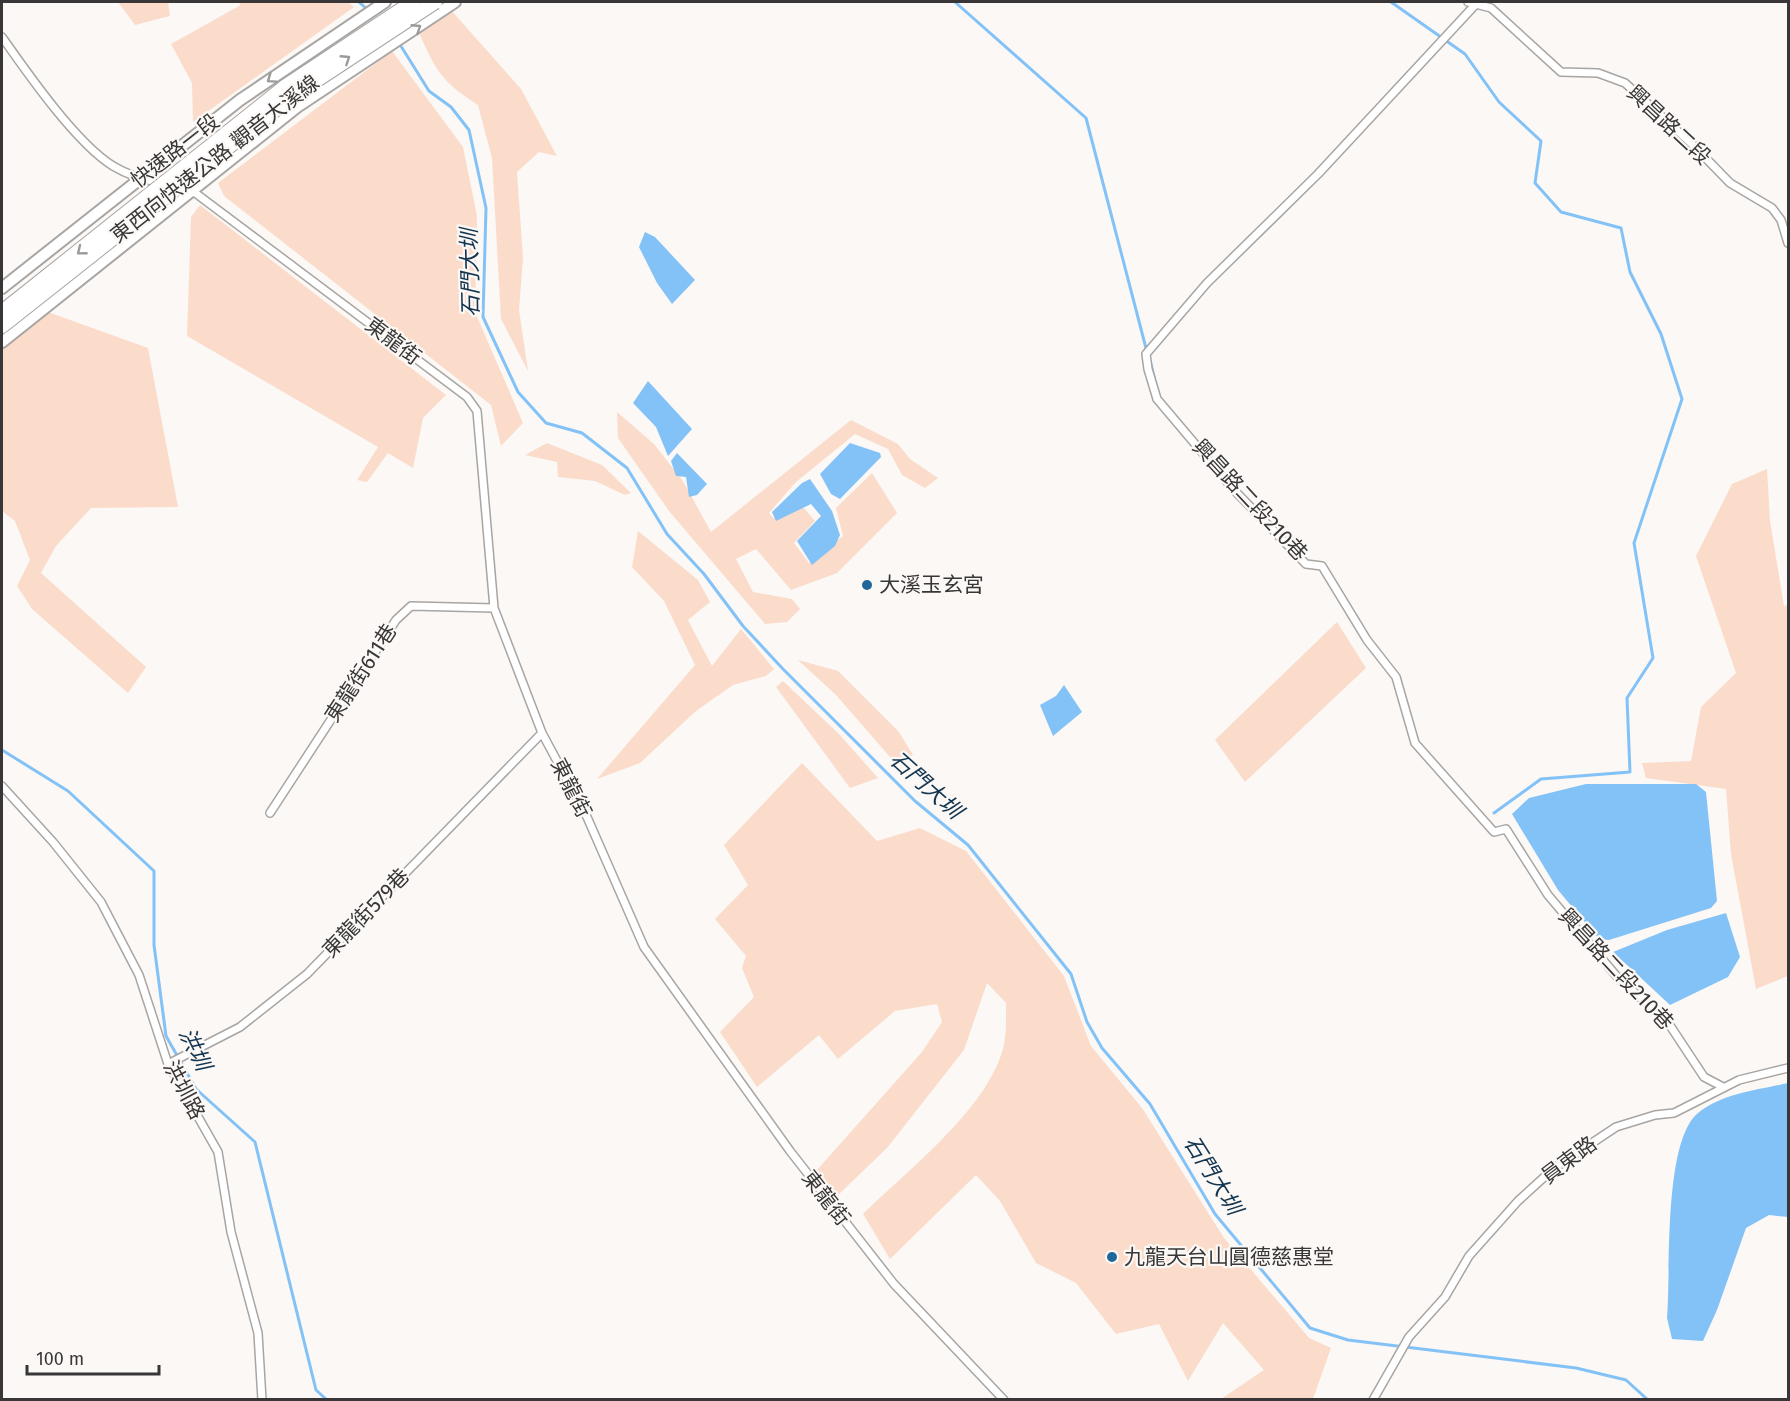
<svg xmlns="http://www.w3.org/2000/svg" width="1790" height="1401" font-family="'Fira Sans','Noto Sans TC',sans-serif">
  <rect width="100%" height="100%" fill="#fbf8f6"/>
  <path fill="#fbdccb" d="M 118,2 L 168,2 L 170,16 L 135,25 Z
    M 241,2 L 348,2 L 354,7 L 193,122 L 192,83 L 171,44 L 239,6 Z
    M 450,9 L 521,89 L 557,156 L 539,152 L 517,172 L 523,258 L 519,310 L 528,371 L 501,319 L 492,158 L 478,105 C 442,82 436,71 419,33 Z
    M 392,51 L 463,147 L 477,216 L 475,312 L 523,423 L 501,446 L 491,405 L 224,196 L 218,183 Z
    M 200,205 L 446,395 L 423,418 L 413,468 L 388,453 L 367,482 L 357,480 L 378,447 L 187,336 L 191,217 Z
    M 48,312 L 148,348 L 178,507 L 91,508 L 56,546 L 41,573 L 146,667 L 128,693 L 32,609 L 17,586 L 30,560 L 15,521 L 2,511 L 2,350 Z
    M 617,412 L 654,444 L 683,481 L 711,532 L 851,420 L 898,444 L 910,459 L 938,478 L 925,488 L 902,475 L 888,449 L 855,434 L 796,482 L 769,513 L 773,518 L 803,507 L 815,521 L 794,543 L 809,563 L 843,536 L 836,508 L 872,473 L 897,513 L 837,573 L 791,590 L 756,549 L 736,559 L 753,592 L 792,599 L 800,609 L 787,622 L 765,624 L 669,511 L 618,438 Z
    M 547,443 L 602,465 L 631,493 L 625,495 L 595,481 L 558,477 L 557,462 L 525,455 Z
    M 1767,469 L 1770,521 L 1784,606 L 1788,605 L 1788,976 L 1756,989 L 1731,854 L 1726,789 L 1646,778 L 1642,763 L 1691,761 L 1701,707 L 1736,673 L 1696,556 L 1732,484 Z
    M 638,531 L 698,580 L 710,602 L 688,620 L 712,666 L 741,629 L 774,669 L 766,676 L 733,685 L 696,711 L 640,763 L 597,779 L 695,665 L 664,601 L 632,567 Z
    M 1337,622 L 1366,668 L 1245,782 L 1215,740 Z
    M 798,660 L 838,671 L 899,732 L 913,755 L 897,765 L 836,695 Z
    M 783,681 L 839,734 L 878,778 L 850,788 L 776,687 Z
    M 802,763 L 877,841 L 920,828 L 966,851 L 1064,976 L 1091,1046 L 1142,1108 L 1224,1238 L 1309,1338 L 1331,1348 L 1313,1399 L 1221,1399 L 1264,1370 L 1223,1323 L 1188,1381 L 1159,1324 L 1116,1334 L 1076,1283 L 1036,1263 L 1000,1201 L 976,1175 L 890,1259 L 863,1214 C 906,1172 979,1115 1000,1058 C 1007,1041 1006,1021 1006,1003 L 987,983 L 964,1050 L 887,1148 L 836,1197 L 816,1171 L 922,1052 L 942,1022 L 937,1004 L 895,1011 L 838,1059 L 819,1035 L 757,1087 L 720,1032 L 754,997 L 742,968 L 746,956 L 715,919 L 748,885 L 724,845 Z"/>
  <path fill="#83c2f7" d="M 645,232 L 655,237 L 695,280 L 672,304 L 657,283 L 639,247 Z
    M 648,381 L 692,429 L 668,456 L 656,427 L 633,403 Z
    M 850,443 L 880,453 L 881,457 L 840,499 L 831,494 L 820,474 Z
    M 677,453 L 707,484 L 697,495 L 689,497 L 686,477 L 676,476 L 671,461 Z
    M 810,479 L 832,511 L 840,535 L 835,546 L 812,565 L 797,541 L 821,516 L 811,504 L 776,521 L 772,512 L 802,483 Z
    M 1064,685 L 1082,712 L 1053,736 L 1040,705 L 1056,696 Z
    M 1586,784 L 1696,784 L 1706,792 L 1717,901 L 1711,908 L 1609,940 L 1599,939 L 1558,890 L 1512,814 L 1529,798 Z
    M 1726,913 L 1740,957 L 1728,977 L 1670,1005 L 1613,952 L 1667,930 Z
    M 1788,1083 L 1788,1217 L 1769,1215 L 1746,1228 L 1717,1310 L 1703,1341 L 1672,1339 L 1667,1318 C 1671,1272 1663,1142 1698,1113 C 1723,1093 1758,1090 1788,1083 Z"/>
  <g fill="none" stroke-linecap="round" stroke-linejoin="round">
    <path stroke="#83c2f7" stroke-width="3" d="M 359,2 L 368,10
      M 955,2 L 1086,118 L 1147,352
      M 1391,2 L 1465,54 L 1499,102 L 1541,141 L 1535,183 L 1561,212 L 1621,228 L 1630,272 L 1661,334 L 1682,399 L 1634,543 L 1653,658 L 1627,698 L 1630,772 L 1541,779 L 1494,813
      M 399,43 L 429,91 L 451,107 L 469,130 L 486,208 L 483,317 L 518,392 L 546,423 L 582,433 L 627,468 L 667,534 L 704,574 L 743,626 L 783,669 L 915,801 L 968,845 L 1071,974 L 1087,1022 L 1102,1048 L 1150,1104 L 1215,1214 L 1310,1328 L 1348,1340 L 1576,1368 L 1626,1380 L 1648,1400
      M 1151,364 L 1155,381
      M 2,750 L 68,791 L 154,871 L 154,945 L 166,1036 L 196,1089 L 255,1142 L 316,1390 L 327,1400"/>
    <g stroke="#a8a5a3" stroke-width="10">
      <path id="street" d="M 1468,2 L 1491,8 L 1561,72 L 1598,73 L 1625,83 L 1693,145 L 1730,183 L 1772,208 L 1781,220 L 1788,243
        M 1476,4 L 1318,174 L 1207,283 L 1146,354 L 1148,369 L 1157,399 L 1234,490 L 1306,564 L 1322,566 L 1367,640 L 1396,677 L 1415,743 L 1494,832 L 1506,829 L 1548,895 L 1619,979 L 1667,1021 L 1704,1077 L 1723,1087
        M 2,37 C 28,74 76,143 113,166 C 128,175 144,180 161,183
        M 190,189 L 467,397 L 477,411 L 494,608 L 542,733 L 587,817 L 644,947 L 790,1151 L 894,1284 L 1004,1400
        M 2,786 L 53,842 L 101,902 L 139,975 L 168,1064 L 218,1152 L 231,1232 L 258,1333 L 262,1400
        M 270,813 L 396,620 L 411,606 L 494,608
        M 168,1064 L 240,1027 L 307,974 L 542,733
        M 1373,1400 L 1409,1337 L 1445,1297 L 1469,1256 L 1518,1201 L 1553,1169 L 1616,1127 L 1655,1115 L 1674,1113 L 1739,1080 L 1788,1068"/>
    </g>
    <g stroke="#a8a5a3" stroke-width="14">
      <path id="primary" d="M 2,288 L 240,100 L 385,2
        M 2,342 L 297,107 L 455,2"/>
    </g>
    <use href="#street" stroke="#fff" stroke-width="7"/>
    <use href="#primary" stroke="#fff" stroke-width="10"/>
    <g stroke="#a8a5a3" stroke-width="16" stroke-linecap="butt">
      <path id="highway-bridge" d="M 2,312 L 286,86 L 413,2
        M 2,326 L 294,95 L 435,2"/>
    </g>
    <use href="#highway-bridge" stroke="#fff" stroke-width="14"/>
  </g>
  <defs><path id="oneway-chevron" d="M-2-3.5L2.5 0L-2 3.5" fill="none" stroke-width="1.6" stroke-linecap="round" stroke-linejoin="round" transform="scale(1.5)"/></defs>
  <g stroke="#9c9a9a">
    <use href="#oneway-chevron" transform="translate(417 28) rotate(-33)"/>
    <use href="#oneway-chevron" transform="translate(346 59) rotate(-33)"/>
    <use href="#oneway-chevron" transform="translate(271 79) rotate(145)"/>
    <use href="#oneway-chevron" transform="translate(81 251) rotate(141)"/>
  </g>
  <g fill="#1f669a" stroke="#fbf8f6" stroke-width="2">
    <circle cx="867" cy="585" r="6"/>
    <circle cx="1112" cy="1257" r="6"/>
  </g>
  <g text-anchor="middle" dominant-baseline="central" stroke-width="4.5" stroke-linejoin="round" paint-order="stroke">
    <g font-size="21" fill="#383636" stroke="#fbf8f6">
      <text transform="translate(1669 125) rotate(43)">興昌路二段</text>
      <text transform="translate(175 151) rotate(-38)">快速路一段</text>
      <text transform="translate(215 159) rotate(-38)">東西向快速公路 觀音大溪線</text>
      <text transform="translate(393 341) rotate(37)">東龍街</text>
      <text transform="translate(1250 500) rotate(47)">興昌路二段210巷</text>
      <text transform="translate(361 673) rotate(-57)">東龍街611巷</text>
      <text transform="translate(571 788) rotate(63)">東龍街</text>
      <text transform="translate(366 913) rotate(-46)">東龍街579巷</text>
      <text transform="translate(1616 969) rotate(47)">興昌路二段210巷</text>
      <text transform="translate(184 1090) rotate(62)">洪圳路</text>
      <text transform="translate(1569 1160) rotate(-37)">員東路</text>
      <text transform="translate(826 1198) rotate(52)">東龍街</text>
    </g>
    <g font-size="21" fill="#383636" stroke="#fbf8f6" text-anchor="start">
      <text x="879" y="585">大溪玉玄宮</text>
      <text x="1124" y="1257">九龍天台山圓德慈惠堂</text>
    </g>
    <g font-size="22" font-style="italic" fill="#133550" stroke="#fbf8f6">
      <text transform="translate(470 273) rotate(-91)">石門大圳</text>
      <text transform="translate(926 785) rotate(42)">石門大圳</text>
      <text transform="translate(195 1049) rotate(64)">洪圳</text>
      <text transform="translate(1213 1175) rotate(58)">石門大圳</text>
    </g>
  </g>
  <rect width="1790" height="1401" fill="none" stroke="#383636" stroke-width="6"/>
  <path d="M27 1365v9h132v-9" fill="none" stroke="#383636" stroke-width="3"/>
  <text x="36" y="1365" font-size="18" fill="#383636" stroke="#fbf8f6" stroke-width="4.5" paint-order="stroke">100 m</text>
</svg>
